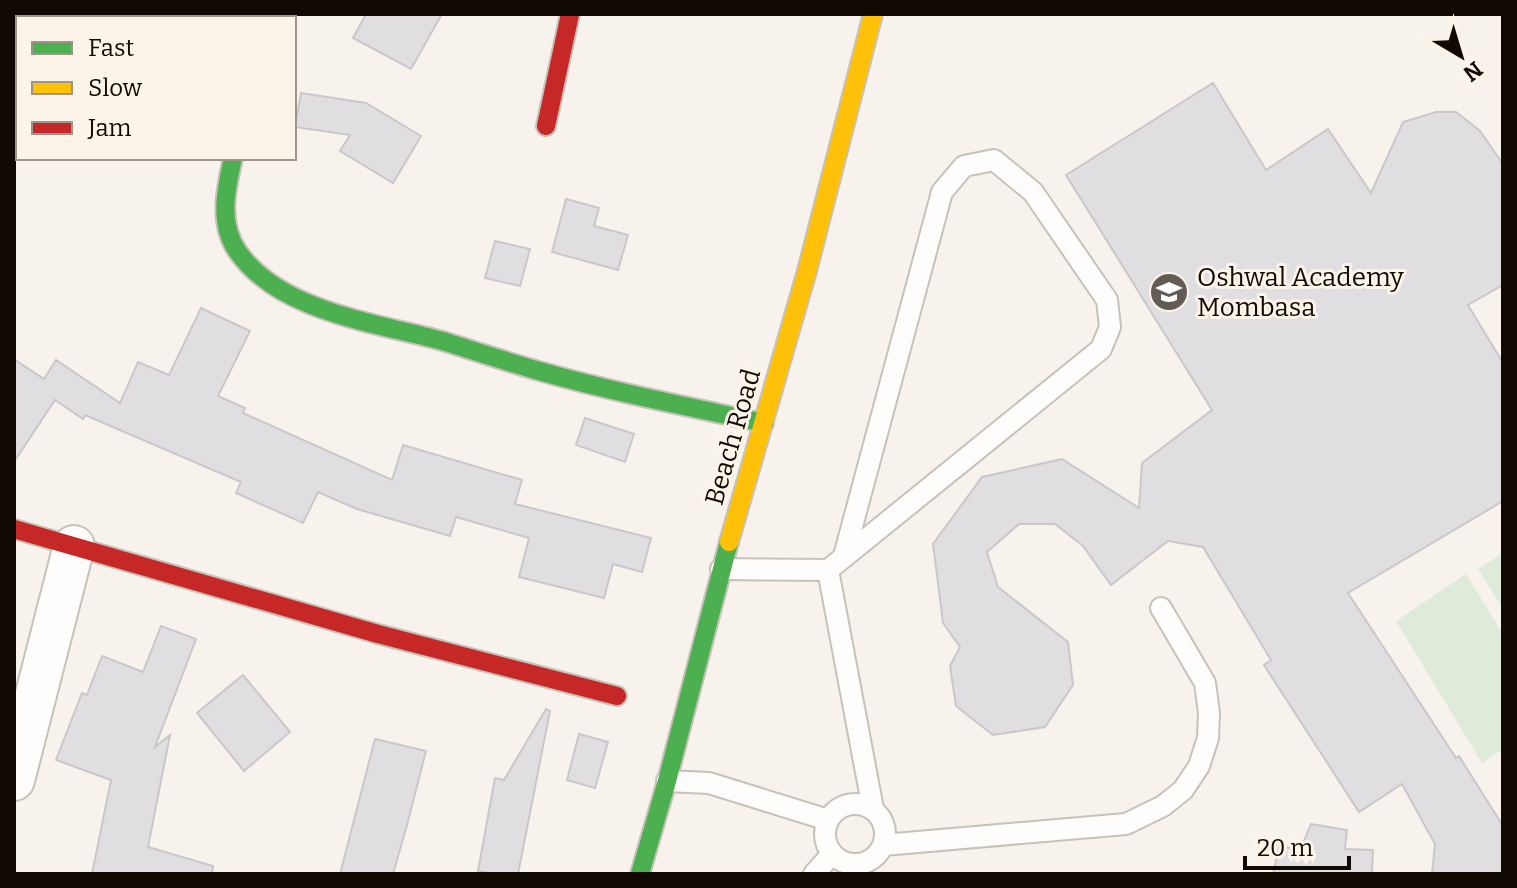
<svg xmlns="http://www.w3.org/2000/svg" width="1517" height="888" font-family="Bitter,serif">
  <rect width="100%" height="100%" fill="#f7f3ec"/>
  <path fill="#dfebda" d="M 1503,553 L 1503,609 L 1478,569 Z
    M 1466,574 L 1503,634 L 1503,749 L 1482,763 L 1396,621 Z"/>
  <path fill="#e1dee2" stroke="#c9c7ca" stroke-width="2" d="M 366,14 L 442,14 L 411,69 L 353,38 Z
    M 1213,83 L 1266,170 L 1328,129 L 1371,193 L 1403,122 L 1436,112 L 1456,112 L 1480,131 L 1503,164 L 1503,285 L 1468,305 L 1503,363 L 1503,501 L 1348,593 L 1456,758 L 1459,756 L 1503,826 L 1503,874 L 1432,874 L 1435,844 L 1402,784 L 1359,812 L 1264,665 L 1271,660 L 1203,547 L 1168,541 L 1111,585 L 1083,546 L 1055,524 L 1019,524 L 987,552 L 998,587 L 1068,642 L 1073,685 L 1045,727 L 993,735 L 956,706 L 950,666 L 960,647 L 943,623 L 933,544 L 982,477 L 1062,459 L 1139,508 L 1142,463 L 1212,410 L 1066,175 Z
    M 301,93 L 366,103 L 421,136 L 393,183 L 340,151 L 350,135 L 295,127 Z
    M 566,199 L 599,208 L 594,226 L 628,235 L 618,270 L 552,252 Z
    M 495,241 L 530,249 L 520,286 L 485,278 Z
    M 201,308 L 250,331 L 218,396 L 245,408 L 243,413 L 392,480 L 403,445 L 522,480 L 515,504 L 651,538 L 642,572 L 613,564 L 604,598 L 519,577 L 529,538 L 456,517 L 450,536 L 357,509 L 318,492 L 303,523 L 236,493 L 241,482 L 85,415 L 83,419 L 55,400 L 14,462 L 14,359 L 44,379 L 56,360 L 120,403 L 138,362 L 169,375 Z
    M 585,418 L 634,434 L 625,462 L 576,445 Z
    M 161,626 L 196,639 L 155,747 L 170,735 L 148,847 L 213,866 L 212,874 L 92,874 L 111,780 L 56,760 L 82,693 L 87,695 L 102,656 L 143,672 Z
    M 243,675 L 290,732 L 244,771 L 197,713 Z
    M 546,709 L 550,711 L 518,874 L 496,874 L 478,871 L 495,778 L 504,780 Z
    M 579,734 L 608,742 L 595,788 L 567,780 Z
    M 375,739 L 426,751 L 407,825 L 393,874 L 340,874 Z
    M 1311,824 L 1347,830 L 1345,849 L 1373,850 L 1372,874 L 1273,874 L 1279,847 L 1301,848 Z"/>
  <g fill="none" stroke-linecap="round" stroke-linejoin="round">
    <g stroke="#c7c2b9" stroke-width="24">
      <path id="lane" d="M 721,569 L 828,570 L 1101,349 L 1110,327 L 1107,300 L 1033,192 L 994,160 L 964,166 L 942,192 L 844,556
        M 828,570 L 873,809
        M 667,781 L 709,783 L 828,820
        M825 834a30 30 0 1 1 60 0a30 30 0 1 1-60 0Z
        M 883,845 L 1126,824 L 1163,806 L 1183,790 L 1199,766 L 1208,738 L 1209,713 L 1205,683 L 1161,608
        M 814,874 L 832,854"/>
    </g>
    <g stroke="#c7c2b9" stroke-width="44">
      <path id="street" d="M 269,18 L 270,14
        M 14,780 L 74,546"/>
    </g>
    <g stroke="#c7c2b9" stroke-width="22">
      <path id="fast" d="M 233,158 C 226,189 218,224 238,252 C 281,313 379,323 446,342 C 477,352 508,362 539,371 C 613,392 689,407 764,423
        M 640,874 L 667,781 L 729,542"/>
    </g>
    <g stroke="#c7c2b9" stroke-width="22">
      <path id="slow" d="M 729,542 L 807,271 L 873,14"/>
    </g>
    <g stroke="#c7c2b9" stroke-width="22">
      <path id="jam" d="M 546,126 L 570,14
        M 14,529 L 378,634 L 617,696"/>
    </g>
    <use href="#lane" stroke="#fefdfc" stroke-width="20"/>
    <use href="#street" stroke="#fefdfc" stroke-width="40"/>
    <use href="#fast" stroke="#4caf50" stroke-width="18"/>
    <use href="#slow" stroke="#ffc107" stroke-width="18"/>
    <use href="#jam" stroke="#c62828" stroke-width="18"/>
  </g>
  <defs>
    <g id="school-disc" transform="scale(2)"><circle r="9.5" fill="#625c55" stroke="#fcf4e8"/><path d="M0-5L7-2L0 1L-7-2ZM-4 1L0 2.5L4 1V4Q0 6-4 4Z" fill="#fff"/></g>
  </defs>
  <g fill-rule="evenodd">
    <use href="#school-disc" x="1169" y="292"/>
  </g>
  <g text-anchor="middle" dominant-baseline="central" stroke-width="6" stroke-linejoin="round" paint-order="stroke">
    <g font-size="26" fill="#110a03" stroke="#fcf4e8" text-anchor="start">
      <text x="1197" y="277">Oshwal Academy<tspan x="1197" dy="30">Mombasa</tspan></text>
    </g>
    <g font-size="26" fill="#110a03" stroke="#fcf4e8">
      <text transform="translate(733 437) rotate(-74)">Beach Road</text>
    </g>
  </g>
  <rect width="1517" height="888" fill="none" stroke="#110a03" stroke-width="32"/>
  <rect x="16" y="16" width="280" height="144" fill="#fcf4e8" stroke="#9e968c" stroke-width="2"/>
  <rect x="32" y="42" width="40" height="12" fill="#4caf50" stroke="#9e968c" stroke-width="2"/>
  <text x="88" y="56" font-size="24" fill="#110a03">Fast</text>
  <rect x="32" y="82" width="40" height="12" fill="#ffc107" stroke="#9e968c" stroke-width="2"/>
  <text x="88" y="96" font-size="24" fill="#110a03">Slow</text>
  <rect x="32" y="122" width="40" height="12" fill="#c62828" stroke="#9e968c" stroke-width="2"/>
  <text x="88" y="136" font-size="24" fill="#110a03">Jam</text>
  <g transform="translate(1461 56) rotate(142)" stroke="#fcf4e8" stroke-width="6" paint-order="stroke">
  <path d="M0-6L14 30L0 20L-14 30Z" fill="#110a03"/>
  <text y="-12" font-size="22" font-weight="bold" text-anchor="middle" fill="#110a03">N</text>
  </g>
  <path d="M1245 856v12h104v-12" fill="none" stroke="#110a03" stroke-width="4"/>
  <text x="1257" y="856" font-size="24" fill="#110a03" stroke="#fcf4e8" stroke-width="6" paint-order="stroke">20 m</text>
</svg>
